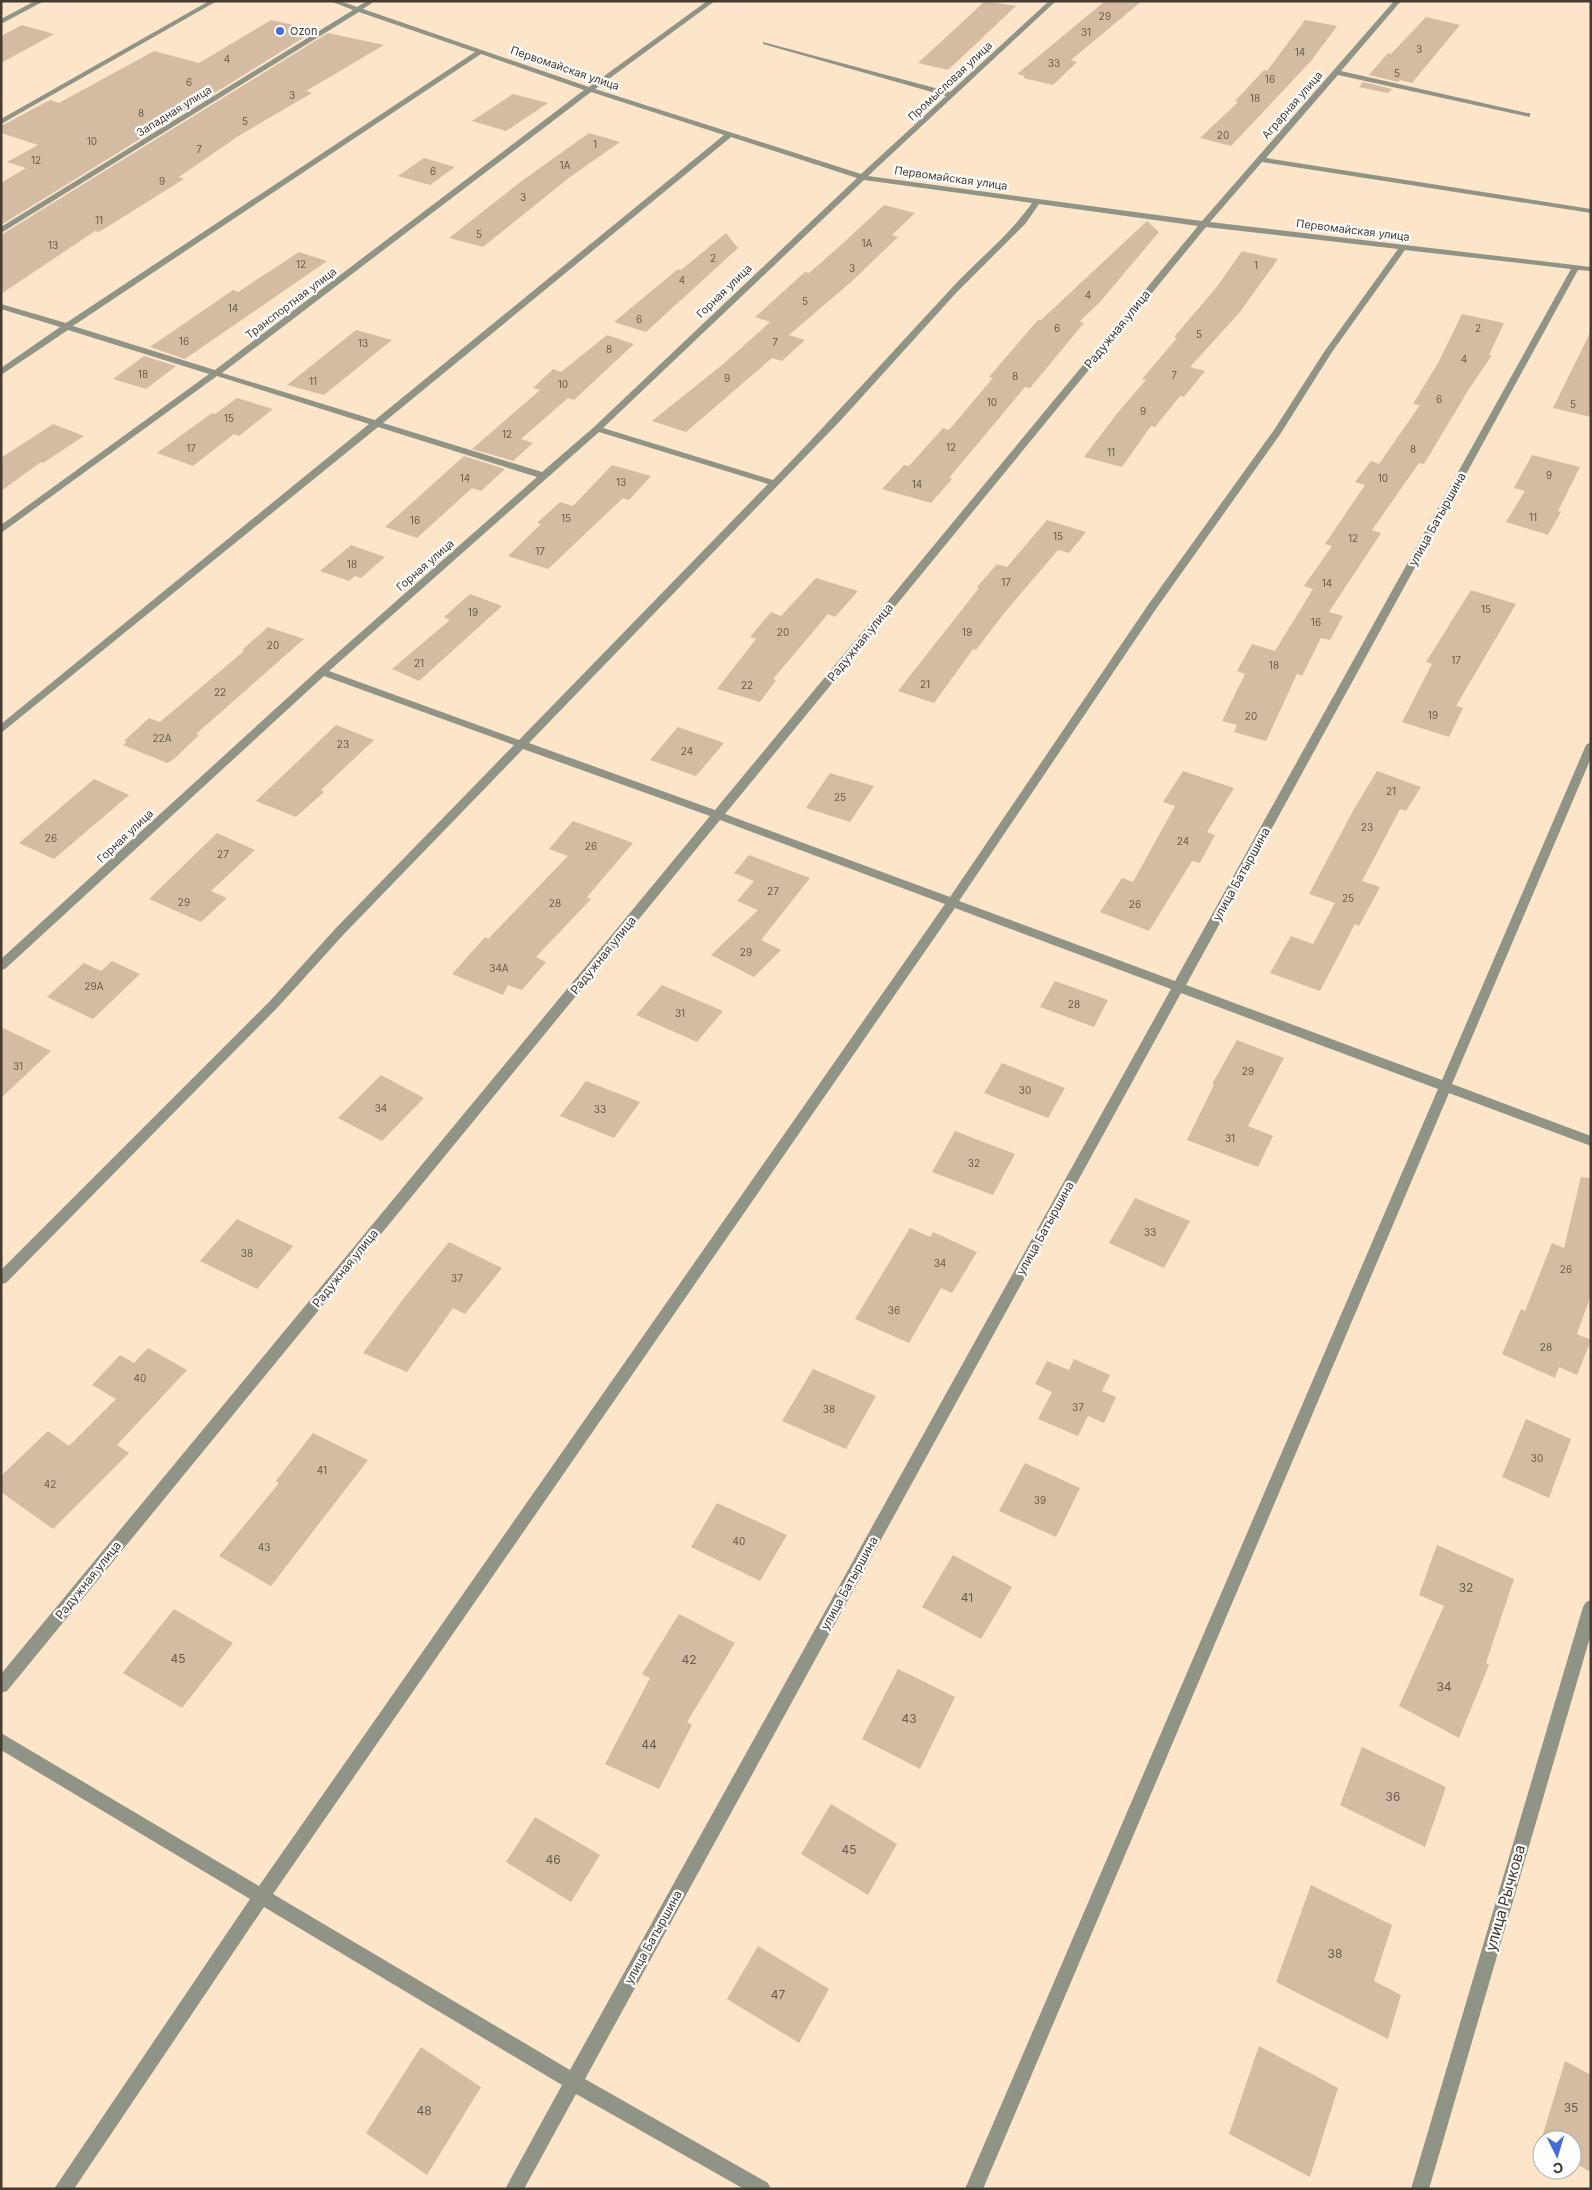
<svg xmlns="http://www.w3.org/2000/svg" width="1592" height="2190" font-family="Inter,sans-serif">
  <rect width="100%" height="100%" fill="#fde5ca"/>
  <path fill="#d3bca2" d="M 985,1 L 1016,6 L 948,70 L 918,63 Z
    M 1105,1 L 1142,1 L 1071,60 L 1077,62 L 1053,85 L 1023,78 L 1025,76 L 1017,74 Z
    M 1426,17 L 1460,25 L 1412,83 L 1400,80 L 1398,82 L 1369,75 L 1388,53 L 1391,54 Z
    M 271,20 L 316,30 L 1,225 L 1,183 L 26,168 L 7,162 L 38,145 L 1,133 L 1,126 L 50,100 L 59,103 L 154,51 L 199,63 Z
    M 1305,20 L 1337,26 L 1311,61 L 1231,146 L 1200,138 L 1238,102 L 1235,101 L 1264,70 L 1267,71 Z
    M 22,25 L 54,34 L 1,63 L 1,36 Z
    M 328,33 L 384,45 L 306,91 L 312,93 L 240,135 L 179,177 L 184,179 L 99,232 L 95,231 L 1,294 L 1,235 Z
    M 1363,82 L 1392,89 L 1388,93 L 1359,87 Z
    M 513,94 L 548,103 L 506,131 L 472,121 Z
    M 589,133 L 620,142 L 570,177 L 483,247 L 449,238 L 523,180 Z
    M 424,158 L 455,167 L 430,185 L 398,176 Z
    M 884,205 L 915,213 L 892,235 L 898,237 L 851,282 L 789,335 L 805,340 L 782,361 L 772,358 L 686,432 L 652,421 L 722,365 L 770,322 L 755,317 L 805,272 L 809,273 L 841,245 Z
    M 1147,221 L 1159,232 L 1100,302 L 1079,322 L 1084,323 L 1030,388 L 1025,387 L 949,478 L 952,479 L 931,503 L 882,489 L 904,465 L 909,466 L 943,428 L 949,430 L 993,378 L 989,377 L 1038,320 L 1041,320 Z
    M 726,233 L 738,248 L 646,332 L 614,322 L 678,269 L 681,270 Z
    M 1242,251 L 1278,259 L 1240,312 L 1190,367 L 1205,371 L 1184,397 L 1180,396 L 1155,427 L 1151,426 L 1122,467 L 1084,457 L 1119,411 L 1146,380 L 1142,379 L 1177,338 L 1174,337 L 1216,288 Z
    M 299,252 L 327,261 L 185,359 L 150,347 L 233,290 L 238,292 Z
    M 1462,314 L 1504,323 L 1489,355 L 1492,355 L 1469,389 L 1424,464 L 1419,463 L 1372,530 L 1381,533 L 1329,612 L 1343,616 L 1330,640 L 1321,638 L 1302,676 L 1297,674 L 1266,741 L 1234,732 L 1237,725 L 1222,721 L 1245,674 L 1237,671 L 1252,644 L 1275,651 L 1313,589 L 1304,586 L 1332,546 L 1325,544 L 1365,485 L 1355,482 L 1371,461 L 1379,464 L 1420,405 L 1413,404 L 1438,363 Z
    M 356,330 L 392,340 L 324,395 L 287,385 Z
    M 1591,331 L 1591,417 L 1553,408 Z
    M 607,335 L 634,344 L 574,400 L 568,398 L 521,439 L 533,443 L 513,461 L 472,449 L 540,390 L 533,388 L 553,369 L 561,372 Z
    M 144,356 L 176,366 L 146,389 L 113,379 Z
    M 237,398 L 273,409 L 239,436 L 234,434 L 193,466 L 157,453 L 212,413 L 215,414 Z
    M 53,424 L 84,436 L 43,463 L 41,462 L 1,491 L 1,458 Z
    M 1532,455 L 1580,467 L 1558,511 L 1561,512 L 1548,535 L 1506,522 L 1525,491 L 1514,488 Z
    M 464,456 L 505,469 L 481,491 L 472,488 L 417,538 L 385,527 Z
    M 612,465 L 651,476 L 629,500 L 623,498 L 548,569 L 508,556 L 541,524 L 537,523 L 560,502 L 573,506 Z
    M 1047,520 L 1086,532 L 1069,553 L 1058,550 L 1005,612 L 976,650 L 973,649 L 934,703 L 898,691 L 979,588 L 977,587 L 997,564 L 1007,567 Z
    M 351,545 L 385,557 L 361,578 L 355,576 L 349,581 L 320,571 Z
    M 816,578 L 858,591 L 835,617 L 828,614 L 773,679 L 776,680 L 760,702 L 717,689 L 756,639 L 750,637 L 771,612 L 781,616 Z
    M 1471,590 L 1516,604 L 1456,706 L 1463,708 L 1449,737 L 1402,722 L 1432,664 L 1426,662 Z
    M 470,594 L 502,606 L 419,681 L 392,669 L 450,620 L 444,617 Z
    M 268,627 L 304,639 L 196,734 L 199,735 L 174,759 L 167,763 L 123,745 L 127,742 L 124,741 L 149,718 L 160,722 L 244,651 L 242,650 Z
    M 336,725 L 374,740 L 321,790 L 324,792 L 296,817 L 256,801 Z
    M 678,727 L 724,743 L 696,776 L 650,760 Z
    M 1183,771 L 1234,788 L 1207,832 L 1215,835 L 1200,863 L 1192,861 L 1149,931 L 1100,912 L 1122,878 L 1133,882 L 1175,806 L 1163,802 Z
    M 1377,771 L 1421,787 L 1406,811 L 1400,809 L 1362,881 L 1380,887 L 1359,926 L 1355,924 L 1320,991 L 1270,973 L 1291,936 L 1313,944 L 1335,903 L 1309,894 L 1354,809 Z
    M 830,773 L 874,786 L 850,822 L 806,808 Z
    M 94,779 L 129,795 L 54,859 L 19,843 Z
    M 573,821 L 633,843 L 587,897 L 591,899 L 536,957 L 546,962 L 522,990 L 508,985 L 503,995 L 452,974 L 485,937 L 488,939 L 568,856 L 549,849 Z
    M 217,833 L 255,850 L 211,891 L 227,898 L 201,922 L 149,899 Z
    M 749,855 L 810,878 L 761,940 L 781,950 L 754,977 L 711,955 L 758,910 L 737,901 L 754,881 L 734,873 Z
    M 112,961 L 140,974 L 93,1019 L 47,997 L 84,963 L 101,971 Z
    M 1055,981 L 1108,1000 L 1094,1027 L 1040,1007 Z
    M 662,985 L 723,1011 L 697,1042 L 636,1015 Z
    M 1,1027 L 51,1051 L 1,1098 Z
    M 1237,1040 L 1284,1058 L 1248,1126 L 1273,1136 L 1258,1167 L 1187,1140 L 1214,1085 L 1212,1084 Z
    M 1002,1063 L 1065,1088 L 1048,1118 L 984,1093 Z
    M 381,1075 L 424,1098 L 382,1141 L 338,1118 Z
    M 586,1081 L 640,1102 L 614,1138 L 560,1116 Z
    M 955,1131 L 1015,1154 L 993,1195 L 932,1172 Z
    M 1581,1177 L 1591,1178 L 1591,1295 L 1577,1334 L 1591,1340 L 1577,1375 L 1559,1367 L 1555,1378 L 1502,1354 L 1521,1309 L 1525,1311 L 1552,1243 L 1564,1248 Z
    M 1135,1198 L 1190,1221 L 1164,1268 L 1109,1243 Z
    M 237,1219 L 293,1246 L 257,1289 L 200,1261 Z
    M 910,1228 L 930,1237 L 933,1232 L 977,1252 L 952,1293 L 941,1288 L 909,1343 L 855,1319 Z
    M 449,1242 L 502,1268 L 465,1314 L 453,1308 L 407,1372 L 363,1353 L 404,1298 Z
    M 148,1348 L 187,1370 L 117,1445 L 129,1453 L 53,1529 L 1,1492 L 1,1476 L 48,1431 L 69,1446 L 116,1399 L 92,1385 L 120,1355 L 134,1363 Z
    M 1074,1359 L 1110,1375 L 1102,1391 L 1116,1397 L 1104,1423 L 1088,1416 L 1078,1436 L 1038,1419 L 1052,1392 L 1035,1384 L 1047,1361 L 1069,1370 Z
    M 813,1369 L 876,1396 L 846,1449 L 782,1421 Z
    M 1526,1419 L 1571,1439 L 1549,1498 L 1502,1477 Z
    M 313,1433 L 368,1460 L 271,1586 L 219,1556 L 279,1483 L 276,1481 Z
    M 1025,1463 L 1080,1488 L 1056,1537 L 999,1511 Z
    M 717,1503 L 787,1535 L 760,1581 L 691,1547 Z
    M 1437,1545 L 1514,1579 L 1486,1663 L 1489,1665 L 1459,1738 L 1399,1706 L 1444,1606 L 1419,1595 Z
    M 953,1555 L 1012,1587 L 981,1639 L 922,1607 Z
    M 174,1609 L 233,1643 L 182,1708 L 123,1673 Z
    M 679,1614 L 735,1643 L 687,1722 L 692,1725 L 659,1789 L 605,1764 L 650,1678 L 642,1674 Z
    M 898,1669 L 955,1697 L 920,1769 L 862,1739 Z
    M 1362,1747 L 1446,1787 L 1425,1847 L 1340,1805 Z
    M 831,1804 L 897,1844 L 868,1895 L 801,1854 Z
    M 535,1817 L 600,1855 L 571,1902 L 506,1862 Z
    M 1311,1885 L 1392,1925 L 1374,1981 L 1401,1995 L 1388,2039 L 1276,1982 Z
    M 758,1946 L 829,1989 L 799,2043 L 727,1999 Z
    M 1259,2046 L 1338,2088 L 1310,2177 L 1229,2134 Z
    M 421,2047 L 481,2087 L 427,2175 L 366,2133 Z
    M 1565,2061 L 1591,2075 L 1591,2172 L 1572,2162 L 1572,2140 L 1542,2140 L 1542,2145 L 1540,2144 Z"/>
  <g fill="none" stroke-linecap="round" stroke-linejoin="round">
    <path fill="#8f9486" fill-rule="evenodd" d="M 35,1 L 44,1 L 1,24 L 1,19 Z
      M 209,1 L 217,1 L 1,124 L 1,119 Z
      M 330,1 L 340,1 L 357,7 L 367,1 L 375,1 L 363,9 L 589,87 L 707,1 L 715,1 L 595,89 L 861,174 L 946,96 L 763,44 L 763,42 L 950,92 L 1049,1 L 1056,1 L 868,176 L 1202,221 L 1394,1 L 1401,1 L 1341,71 L 1527,113 L 1530,113 L 1530,117 L 1338,75 L 1266,158 L 1591,209 L 1591,213 L 1262,162 L 1210,222 L 1591,267 L 1591,271 L 1578,270 L 1186,985 L 1442,1080 L 1586,745 L 1591,742 L 1591,758 L 1452,1084 L 1591,1136 L 1591,1146 L 1449,1093 L 983,2189 L 965,2189 L 1438,1089 L 1181,993 L 585,2079 L 768,2183 L 771,2189 L 744,2189 L 576,2094 L 524,2189 L 505,2189 L 562,2085 L 264,1907 L 74,2189 L 54,2189 L 250,1899 L 1,1750 L 1,1733 L 259,1886 L 945,904 L 720,820 L 7,1691 L 1,1693 L 1,1674 L 710,816 L 523,749 L 344,934 L 278,1007 L 6,1283 L 1,1284 L 1,1270 L 270,1001 L 336,928 L 514,745 L 324,676 L 5,969 L 1,970 L 1,959 L 318,670 L 537,477 L 378,427 L 1,733 L 1,724 L 369,424 L 217,376 L 1,533 L 1,525 L 209,374 L 68,330 L 1,375 L 1,368 L 60,327 L 1,309 L 1,304 L 66,323 L 475,52 L 359,12 L 1,233 L 1,227 L 353,10 ZM 481,54 L 584,90 L 215,370 L 73,326 ZM 591,92 L 724,135 L 375,420 L 222,373 ZM 731,137 L 857,178 L 594,427 L 542,472 L 383,423 ZM 864,180 L 1032,203 C 1009,236 976,261 949,291 C 890,354 833,418 773,480 L 603,428 ZM 1039,204 L 1198,226 L 715,810 L 529,743 L 841,420 L 956,293 L 1026,223 ZM 1206,227 L 1398,249 L 1324,352 L 1274,430 L 1148,605 L 950,897 L 725,814 ZM 1405,250 L 1571,269 L 1175,981 L 959,901 L 1156,609 L 1281,433 L 1332,352 ZM 599,432 L 768,484 L 519,740 L 329,671 ZM 955,908 L 1171,989 L 570,2070 L 273,1894 Z
      M 1591,1600 L 1591,1634 L 1429,2189 L 1411,2189 L 1583,1607 L 1586,1602 Z"/>
  </g>
  <circle fill="#436bdd" stroke="#fff" stroke-width="2" cx="280" cy="31" r="5"/>
  <g text-anchor="middle" dominant-baseline="central" stroke-width="4.5" stroke-linejoin="round" paint-order="stroke">
    <g font-size="10" fill="#685b4c">
      <text x="1105" y="16">29</text>
      <text x="1086" y="32">31</text>
      <text x="1419" y="49">3</text>
      <text x="1300" y="52">14</text>
      <text x="227" y="59">4</text>
      <text x="1054" y="63">33</text>
      <text x="1397" y="73">5</text>
      <text x="1270" y="79">16</text>
      <text x="189" y="82">6</text>
      <text x="292" y="95">3</text>
      <text x="1255" y="98">18</text>
      <text x="141" y="113">8</text>
      <text x="245" y="121">5</text>
      <text x="1223" y="135">20</text>
      <text x="92" y="141">10</text>
      <text x="595" y="144">1</text>
      <text x="199" y="149">7</text>
      <text x="36" y="160">12</text>
      <text x="565" y="165">1А</text>
      <text x="433" y="171">6</text>
      <text x="162" y="181">9</text>
      <text x="523" y="197">3</text>
      <text x="99" y="220">11</text>
      <text x="479" y="234">5</text>
      <text x="867" y="243">1А</text>
      <text x="53" y="245">13</text>
      <text x="713" y="258">2</text>
      <text x="301" y="264">12</text>
      <text x="1256" y="265">1</text>
      <text x="852" y="268">3</text>
      <text x="682" y="280">4</text>
      <text x="1088" y="295">4</text>
      <text x="805" y="301">5</text>
      <text x="233" y="308">14</text>
      <text x="639" y="319">6</text>
      <text x="1057" y="328">6</text>
      <text x="1478" y="328">2</text>
      <text x="1199" y="334">5</text>
      <text x="184" y="341">16</text>
      <text x="775" y="342">7</text>
      <text x="363" y="343">13</text>
      <text x="609" y="349">8</text>
      <text x="1464" y="359">4</text>
      <text x="143" y="374">18</text>
      <text x="1174" y="375">7</text>
      <text x="1015" y="376">8</text>
      <text x="727" y="378">9</text>
      <text x="313" y="381">11</text>
      <text x="563" y="384">10</text>
      <text x="1439" y="399">6</text>
      <text x="992" y="402">10</text>
      <text x="1573" y="404">5</text>
      <text x="1143" y="411">9</text>
      <text x="229" y="418">15</text>
      <text x="507" y="434">12</text>
      <text x="951" y="447">12</text>
      <text x="191" y="448">17</text>
      <text x="1413" y="449">8</text>
      <text x="1111" y="452">11</text>
      <text x="1549" y="475">9</text>
      <text x="465" y="478">14</text>
      <text x="1383" y="478">10</text>
      <text x="621" y="482">13</text>
      <text x="917" y="484">14</text>
      <text x="1533" y="517">11</text>
      <text x="566" y="518">15</text>
      <text x="415" y="520">16</text>
      <text x="1058" y="536">15</text>
      <text x="1353" y="538">12</text>
      <text x="540" y="551">17</text>
      <text x="352" y="564">18</text>
      <text x="1006" y="582">17</text>
      <text x="1327" y="583">14</text>
      <text x="1486" y="609">15</text>
      <text x="473" y="612">19</text>
      <text x="1316" y="622">16</text>
      <text x="783" y="632">20</text>
      <text x="967" y="632">19</text>
      <text x="273" y="645">20</text>
      <text x="1456" y="660">17</text>
      <text x="419" y="663">21</text>
      <text x="1274" y="665">18</text>
      <text x="925" y="684">21</text>
      <text x="747" y="685">22</text>
      <text x="220" y="692">22</text>
      <text x="1433" y="715">19</text>
      <text x="1251" y="716">20</text>
      <text x="162" y="738">22А</text>
      <text x="343" y="744">23</text>
      <text x="687" y="751">24</text>
      <text x="1391" y="791">21</text>
      <text x="840" y="797">25</text>
      <text x="1367" y="827">23</text>
      <text x="51" y="838">26</text>
      <text x="1183" y="841">24</text>
      <text x="591" y="846">26</text>
      <text x="223" y="854">27</text>
      <text x="773" y="891">27</text>
      <text x="1348" y="898">25</text>
      <text x="184" y="902">29</text>
      <text x="555" y="903">28</text>
      <text x="1135" y="904">26</text>
      <text x="746" y="952">29</text>
      <text x="499" y="968">34А</text>
      <text x="94" y="986">29А</text>
      <text x="1074" y="1004">28</text>
      <text x="680" y="1013">31</text>
      <text x="18" y="1066">31</text>
      <text x="1248" y="1071">29</text>
      <text x="1025" y="1090">30</text>
      <text x="381" y="1108">34</text>
      <text x="600" y="1109">33</text>
      <text x="1230" y="1138">31</text>
      <text x="974" y="1163">32</text>
      <text x="1150" y="1232">33</text>
      <text x="247" y="1253">38</text>
      <text x="940" y="1263">34</text>
      <text x="1566" y="1269">26</text>
      <text x="457" y="1278">37</text>
      <text x="894" y="1310">36</text>
      <text x="1546" y="1347">28</text>
      <text x="140" y="1378">40</text>
      <text x="1078" y="1407">37</text>
      <text x="829" y="1409">38</text>
      <text x="1537" y="1458">30</text>
      <text x="322" y="1470">41</text>
      <text x="50" y="1484">42</text>
      <text x="1040" y="1500">39</text>
      <text x="739" y="1541">40</text>
      <text x="264" y="1547">43</text>
    </g>
    <g font-size="11" fill="#453b30" stroke="#fff" text-anchor="start">
      <text x="290" y="31">Ozon</text>
    </g>
    <g font-size="11" fill="#453b30" stroke="#fff">
      <text transform="translate(565 68) rotate(19)">Первомайская улица</text>
      <text transform="translate(950 81) rotate(-43)">Промысловая улица</text>
      <text transform="translate(1292 105) rotate(-49)">Аграрная улица</text>
      <text transform="translate(174 111) rotate(-32)">Западная улица</text>
      <text transform="translate(951 178) rotate(8)">Первомайская улица</text>
      <text transform="translate(1353 230) rotate(7)">Первомайская улица</text>
      <text transform="translate(724 291) rotate(-44)">Горная улица</text>
      <text transform="translate(291 303) rotate(-37)">Транспортная улица</text>
      <text transform="translate(425 565) rotate(-41)">Горная улица</text>
      <text transform="translate(125 836) rotate(-43)">Горная улица</text>
    </g>
    <g font-size="12" fill="#453b30" stroke="#fff">
      <text transform="translate(1117 329) rotate(-51)">Радужная улица</text>
      <text transform="translate(1437 519) rotate(-61)">улица Батыршина</text>
      <text transform="translate(860 642) rotate(-51)">Радужная улица</text>
      <text transform="translate(1241 874) rotate(-61)">улица Батыршина</text>
      <text transform="translate(603 955) rotate(-51)">Радужная улица</text>
      <text transform="translate(1045 1228) rotate(-61)">улица Батыршина</text>
      <text transform="translate(345 1268) rotate(-51)">Радужная улица</text>
      <text transform="translate(88 1580) rotate(-51)">Радужная улица</text>
      <text transform="translate(849 1583) rotate(-61)">улица Батыршина</text>
      <text transform="translate(653 1937) rotate(-61)">улица Батыршина</text>
    </g>
    <g font-size="12" fill="#685b4c">
      <text x="1466" y="1587">32</text>
      <text x="967" y="1597">41</text>
      <text x="178" y="1658">45</text>
      <text x="689" y="1659">42</text>
      <text x="1444" y="1686">34</text>
      <text x="909" y="1718">43</text>
      <text x="649" y="1744">44</text>
      <text x="1393" y="1796">36</text>
      <text x="849" y="1849">45</text>
      <text x="553" y="1859">46</text>
      <text x="1335" y="1953">38</text>
      <text x="778" y="1994">47</text>
      <text x="1571" y="2107">35</text>
      <text x="424" y="2110">48</text>
    </g>
    <g font-size="15" fill="#453b30" stroke="#fff">
      <text transform="translate(1505 1898) rotate(-74)">улица Рычкова</text>
    </g>
  </g>
  <rect width="1592" height="2190" fill="none" stroke="#453b30" stroke-width="5"/>
  <g transform="translate(1557 2155) rotate(175)"><circle r="24" fill="#ffffff" stroke="#b5b1ac"/>
  <path d="M0-4L9 19L0 12L-9 19Z" fill="#436bdd"/>
  <text y="-8" font-size="14" font-weight="bold" text-anchor="middle" fill="#453b30">С</text>
  </g>
</svg>
